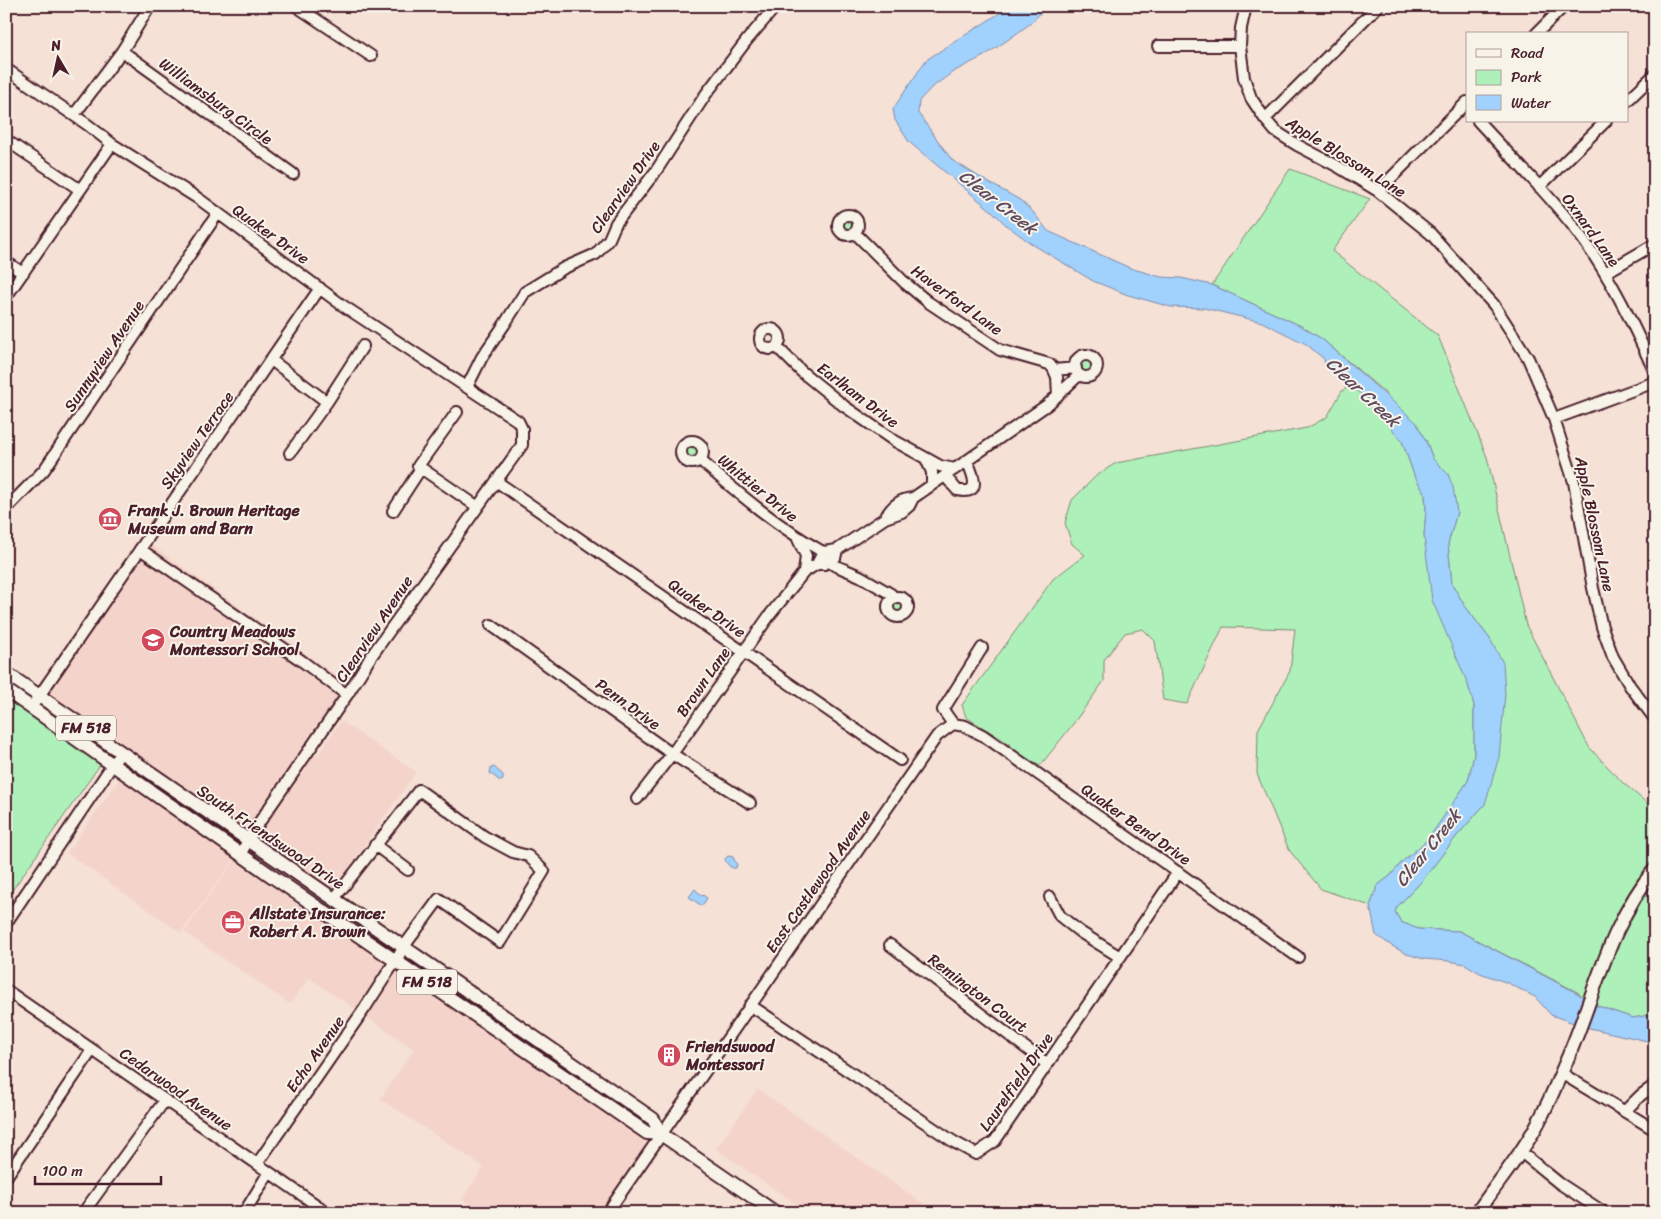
<svg xmlns="http://www.w3.org/2000/svg" width="1661" height="1219" font-family="Sriracha,sans-serif">
  <rect width="100%" height="100%" fill="#f5e1d6"/>
  <filter id="ink" filterUnits="userSpaceOnUse"><feTurbulence type="fractalNoise" baseFrequency=".02" numOctaves="2"/><feDisplacementMap in="SourceGraphic" scale="10" xChannelSelector="R" yChannelSelector="G"/><feConvolveMatrix kernelMatrix="1 2 1 2 8 2 1 2 1" color-interpolation-filters="sRGB"/></filter>
  <g filter="url(#ink)">
    <path fill="#f4d4ca" d="M 150,544 L 348,684 L 305,747 L 318,755 L 341,721 L 416,772 L 332,892 L 46,695 Z
      M 121,777 L 235,858 L 181,933 L 67,853 Z
      M 235,859 L 288,891 L 646,1138 L 644,1148 L 600,1213 L 480,1213 L 462,1199 L 484,1167 L 380,1099 L 414,1049 L 309,978 L 290,1004 L 184,932 Z
      M 758,1089 L 937,1213 L 809,1213 L 716,1149 Z"/>
    <path fill="#aef0b9" stroke="#7c8872" d="M 1290,169 L 1370,199 L 1332,251 L 1438,336 L 1487,457 L 1526,625 L 1589,747 L 1622,782 L 1655,810 L 1655,1014 L 1633,1018 L 1595,1005 L 1577,992 L 1459,931 L 1418,929 L 1401,922 L 1395,912 L 1397,907 L 1422,881 L 1456,837 L 1485,804 L 1490,639 L 1465,606 L 1452,584 L 1448,544 L 1457,512 L 1448,474 L 1433,459 L 1426,440 L 1384,392 L 1322,339 L 1301,326 L 1212,285 Z
      M842 225a6 6 0 1 1 12 0a6 6 0 1 1-12 0Z
      M1081 366a6 6 0 1 1 12 0a6 6 0 1 1-12 0Z
      M 1350,386 L 1367,398 L 1402,441 L 1414,475 L 1425,494 L 1426,510 L 1424,536 L 1474,705 L 1474,755 L 1468,781 L 1436,828 L 1425,842 L 1403,861 L 1390,876 L 1378,885 L 1370,906 L 1321,889 L 1289,850 L 1257,774 L 1258,730 L 1290,671 L 1295,629 L 1223,627 L 1187,704 L 1163,700 L 1155,641 L 1143,629 L 1125,633 L 1104,660 L 1104,681 L 1073,724 L 1040,766 L 1018,753 L 1008,743 L 966,717 L 962,705 L 1053,579 L 1085,555 L 1072,544 L 1065,523 L 1072,500 L 1097,475 L 1116,463 L 1307,428 L 1327,417 L 1342,391 Z
      M686 452a6 6 0 1 1 12 0a6 6 0 1 1-12 0Z
      M892 607a6 6 0 1 1 12 0a6 6 0 1 1-12 0Z
      M 6,697 L 102,762 L 6,899 Z"/>
    <path fill="#a1d1fd" stroke="#7e8aa9" d="M 1011,6 L 1047,6 L 1031,23 L 1009,39 L 984,56 L 953,72 L 931,88 L 919,101 L 918,113 L 952,160 L 986,181 L 1020,200 L 1033,212 L 1048,231 L 1130,268 L 1161,277 L 1181,278 L 1212,285 L 1301,326 L 1322,339 L 1416,422 L 1426,441 L 1433,459 L 1448,474 L 1453,487 L 1457,512 L 1448,544 L 1452,584 L 1465,606 L 1490,639 L 1503,663 L 1505,694 L 1499,757 L 1485,804 L 1456,837 L 1422,881 L 1397,907 L 1395,912 L 1401,922 L 1418,929 L 1459,931 L 1577,993 L 1595,1005 L 1633,1018 L 1655,1014 L 1655,1039 L 1647,1041 L 1585,1027 L 1551,1015 L 1535,997 L 1508,983 L 1480,973 L 1465,964 L 1449,961 L 1424,959 L 1407,954 L 1392,946 L 1376,935 L 1370,906 L 1378,885 L 1390,876 L 1403,861 L 1425,842 L 1436,828 L 1468,781 L 1474,755 L 1474,705 L 1467,682 L 1432,600 L 1424,536 L 1426,510 L 1425,494 L 1414,475 L 1402,441 L 1367,398 L 1340,379 L 1325,365 L 1324,359 L 1306,344 L 1262,322 L 1204,308 L 1171,307 L 1128,295 L 1093,281 L 1032,244 L 1006,225 L 993,212 L 909,142 L 895,120 L 893,109 L 926,60 Z
      M 494,767 L 503,775 L 503,780 L 500,781 L 490,773 L 491,768 Z
      M 728,856 L 733,857 L 737,865 L 736,868 C 731,869 726,864 725,859 Z
      M 695,889 L 702,896 L 703,895 L 707,898 L 702,906 L 689,897 Z"/>
    <g fill="none" stroke-linecap="round" stroke-linejoin="round">
      <g stroke="#4a1f2b" stroke-width="14">
        <path id="minor" d="M 296,6 L 371,56
          M 1246,6 L 1241,28 L 1240,46 L 1244,78 L 1251,98 L 1265,119 L 1275,131 L 1297,145 L 1337,166 L 1378,191 L 1431,234 L 1494,305 L 1528,358 L 1554,419 L 1574,482 L 1593,588 L 1602,627 L 1613,657 L 1630,686 L 1655,719
          M 1652,6 L 1655,9
          M 1536,34 L 1564,6
          M 1158,46 L 1240,46
          M 122,51 L 293,174
          M 6,69 L 88,125 L 112,144 L 199,199 L 342,305 L 518,421 L 522,429 L 522,445 L 370,658 L 347,695 L 254,830 L 241,853
          M 1627,101 L 1655,74
          M 74,115 L 122,51 L 150,6
          M 1265,119 L 1378,6
          M 1478,121 C 1510,156 1544,189 1573,226 C 1608,271 1632,321 1655,373
          M 6,140 L 79,189
          M 1539,187 L 1606,121
          M 1378,191 L 1467,102
          M838 225a10 10 0 1 1 20 0a10 10 0 1 1-20 0Z
          M 6,262 L 23,273
          M 1605,273 L 1655,244
          M 6,297 L 112,144
          M760 339a10 10 0 1 1 20 0a10 10 0 1 1-20 0Z
          M 777,347 L 802,372 L 844,406 L 893,440 L 940,466 L 955,469
          M1075 366a11 11 0 1 1 22 0a11 11 0 1 1-22 0Z
          M 271,360 L 327,402
          M 1054,370 L 1076,368
          M 467,387 L 482,357 L 504,325 L 525,292 L 564,268 L 596,254 L 609,239 L 616,223 L 656,171 L 706,94 L 747,40 L 776,6
          M 1058,395 L 1079,375
          M 457,412 L 418,466 L 478,507
          M 1554,419 L 1655,382
          M681 452a11 11 0 1 1 22 0a11 11 0 1 1-22 0Z
          M 290,453 L 327,402 L 363,346
          M 926,459 L 932,472 L 932,484
          M 700,460 C 739,494 778,527 823,552
          M 945,476 L 957,490 C 983,496 973,474 967,461
          M 496,481 L 900,760
          M 6,509 L 44,470 L 218,213
          M 393,511 L 421,468
          M 885,518 C 891,507 899,499 913,498
          M 798,539 L 806,556 L 804,572
          M 140,549 L 302,661 L 347,695
          M 837,550 L 835,558 L 824,564 L 817,564 L 823,552 L 837,550 L 885,518 L 902,512 L 909,506 L 913,498 L 1047,405 L 1058,395 L 1057,377 L 1053,368 L 1049,364 L 1000,350 L 928,302 L 905,283 L 855,233
          M 830,562 L 834,565 L 860,576 L 891,594 L 893,597
          M888 607a10 10 0 1 1 20 0a10 10 0 1 1-20 0Z
          M 491,625 L 672,754 L 750,803
          M 35,702 L 320,288
          M 953,724 L 965,726 L 984,736 L 1298,957
          M 953,724 L 943,710 L 982,648
          M 637,799 L 672,754 L 769,616 L 804,572 L 817,564
          M 375,845 L 408,870
          M 1050,897 L 1060,916 L 1080,932 L 1120,957
          M 6,923 L 121,752
          M 890,945 L 1047,1064
          M 6,990 L 328,1213
          M 750,1005 L 954,1142 L 976,1154 L 995,1141 L 1178,872
          M 1561,1073 L 1655,1130
          M 1625,1111 L 1641,1095 L 1655,1085
          M 1521,1152 L 1559,1183 L 1605,1213
          M 257,1164 L 365,1008 L 408,941 L 439,899 L 500,942 L 544,871 L 528,856 L 513,852 L 485,837 L 419,790 L 334,899
          M 6,1177 L 92,1050
          M 83,1213 L 165,1100
          M 244,1213 L 269,1172
          M 607,1213 L 937,736 L 953,724"/>
      </g>
      <g stroke="#4a1f2b" stroke-width="16">
        <path id="major" d="M 6,673 L 653,1119 L 661,1134 L 776,1213
          M 6,690 L 276,879 L 647,1133 L 661,1134
          M 1477,1213 C 1495,1186 1517,1160 1533,1132 C 1546,1110 1556,1085 1566,1062 C 1594,998 1609,924 1655,869"/>
      </g>
      <use href="#minor" stroke="#f7f3e8" stroke-width="10"/>
      <use href="#major" stroke="#f7f3e8" stroke-width="12"/>
    </g>
  </g>
  <defs>
    <g id="museum-disc" transform="scale(1.25)"><circle r="9.5" fill="#d1495b" stroke="#f7f3e8"/><path d="M0-6L6-3V-2H-6V-3ZM-5-1h2V3h-2ZM-1-1h2V3h-2ZM3-1h2V3H3ZM-6 4H6V6H-6Z" fill="#fff"/></g>
    <g id="school-disc" transform="scale(1.25)"><circle r="9.5" fill="#d1495b" stroke="#f7f3e8"/><path d="M0-5L7-2L0 1L-7-2ZM-4 1L0 2.5L4 1V4Q0 6-4 4Z" fill="#fff"/></g>
    <g id="office-disc" transform="scale(1.25)"><circle r="9.5" fill="#d1495b" stroke="#f7f3e8"/><path d="M-6-3h4V-5.5h4V-3h4V5H-6ZM-1-4.5V-3h2v-1.5ZM-6 0V1H6V0Z" fill="#fff"/></g>
    <g id="building-disc" transform="scale(1.25)"><circle r="9.5" fill="#d1495b" stroke="#f7f3e8"/><path d="M-4-6H4V6H1V3H-1V6H-4ZM-2.5-4.3h1.7v1.8h-1.7ZM.8-4.3h1.7v1.8H.8ZM-2.5-1h1.7V.8h-1.7ZM.8-1h1.7V.8H.8Z" fill="#fff"/></g>
  </defs>
  <g fill-rule="evenodd">
    <use href="#museum-disc" x="110" y="519"/>
    <use href="#school-disc" x="153" y="640"/>
    <use href="#office-disc" x="233" y="922"/>
    <use href="#building-disc" x="669" y="1055"/>
  </g>
  <g text-anchor="middle" dominant-baseline="central" stroke-width="4" stroke-linejoin="round" paint-order="stroke">
    <g fill="#f7f3e8" stroke="#7e5f64" stroke-width="1">
      <rect x="56" y="715.5" width="60" height="25" rx="4"/>
      <rect x="397" y="969.5" width="60" height="25" rx="4"/>
    </g>
    <g font-size="15" font-weight="bold" fill="#4a1f2b">
      <text x="86" y="728">FM 518</text>
      <text x="427" y="982">FM 518</text>
    </g>
    <g font-size="16" fill="#4a1f2b" stroke="#f7f3e8">
      <text transform="translate(216 101) rotate(36)">Williamsburg Circle</text>
      <text transform="translate(1346 157) rotate(32)">Apple Blossom Lane</text>
      <text transform="translate(625 187) rotate(-55)">Clearview Drive</text>
      <text transform="translate(1591 230) rotate(54)">Oxnard Lane</text>
      <text transform="translate(271 234) rotate(36)">Quaker Drive</text>
      <text transform="translate(957 300) rotate(36)">Haverford Lane</text>
      <text transform="translate(104 356) rotate(-56)">Sunnyview Avenue</text>
      <text transform="translate(858 395) rotate(37)">Earlham Drive</text>
      <text transform="translate(197 440) rotate(-55)">Skyview Terrace</text>
      <text transform="translate(758 488) rotate(39)">Whittier Drive</text>
      <text transform="translate(1595 524) rotate(78)">Apple Blossom Lane</text>
      <text transform="translate(707 608) rotate(35)">Quaker Drive</text>
      <text transform="translate(374 629) rotate(-56)">Clearview Avenue</text>
      <text transform="translate(703 682) rotate(-55)">Brown Lane</text>
      <text transform="translate(628 704) rotate(36)">Penn Drive</text>
      <text transform="translate(1136 824) rotate(35)">Quaker Bend Drive</text>
      <text transform="translate(271 837) rotate(34)">South Friendswood Drive</text>
      <text transform="translate(818 881) rotate(-55)">East Castlewood Avenue</text>
      <text transform="translate(978 993) rotate(37)">Remington Court</text>
      <text transform="translate(315 1054) rotate(-55)">Echo Avenue</text>
      <text transform="translate(1016 1082) rotate(-55)">Laurelfield Drive</text>
      <text transform="translate(176 1089) rotate(35)">Cedarwood Avenue</text>
    </g>
    <g font-size="16" font-weight="bold" fill="#4a1f2b" stroke="#f7f3e8" text-anchor="start">
      <text x="128" y="510">Frank J. Brown Heritage<tspan x="128" dy="18">Museum and Barn</tspan></text>
      <text x="170" y="631">Country Meadows<tspan x="170" dy="18">Montessori School</tspan></text>
      <text x="250" y="913">Allstate Insurance:<tspan x="250" dy="18">Robert A. Brown</tspan></text>
      <text x="686" y="1046">Friendswood<tspan x="686" dy="18">Montessori</tspan></text>
    </g>
    <g font-size="18" font-style="italic" fill="#604c60" stroke="#f7f3e8">
      <text transform="translate(998 202) rotate(38)">Clear Creek</text>
      <text transform="translate(1363 392) rotate(43)">Clear Creek</text>
      <text transform="translate(1428 848) rotate(-51)">Clear Creek</text>
    </g>
  </g>
  <rect width="1661" height="1219" fill="none" stroke="#f7f3e8" stroke-width="25"/>
  <rect x="12" y="12" width="1636" height="1194" fill="none" stroke="#4a1f2b" stroke-width="2" filter="url(#ink)"/>
  <rect x="1466" y="32" width="162" height="90" fill="#f7f3e8" stroke="#b29e9c"/>
  <rect x="1476" y="49" width="25" height="8" fill="#f7f3e8" stroke="#b29e9c"/>
  <text x="1511" y="58" font-size="15" fill="#4a1f2b">Road</text>
  <rect x="1476" y="70" width="25" height="15" fill="#aef0b9" stroke="#b29e9c"/>
  <text x="1511" y="82" font-size="15" fill="#4a1f2b">Park</text>
  <rect x="1476" y="95" width="25" height="15" fill="#a1d1fd" stroke="#b29e9c"/>
  <text x="1511" y="108" font-size="15" fill="#4a1f2b">Water</text>
  <g transform="translate(58 58) rotate(351)" stroke="#f7f3e8" stroke-width="4" paint-order="stroke">
  <path d="M0-4L9 19L0 12L-9 19Z" fill="#4a1f2b"/>
  <text y="-8" font-size="14" font-weight="bold" text-anchor="middle" fill="#4a1f2b">N</text>
  </g>
  <path d="M35 1176v8h126v-8" fill="none" stroke="#4a1f2b" stroke-width="2.5"/>
  <text x="42" y="1176" font-size="15" fill="#4a1f2b" stroke="#f7f3e8" stroke-width="4" paint-order="stroke">100 m</text>
</svg>
